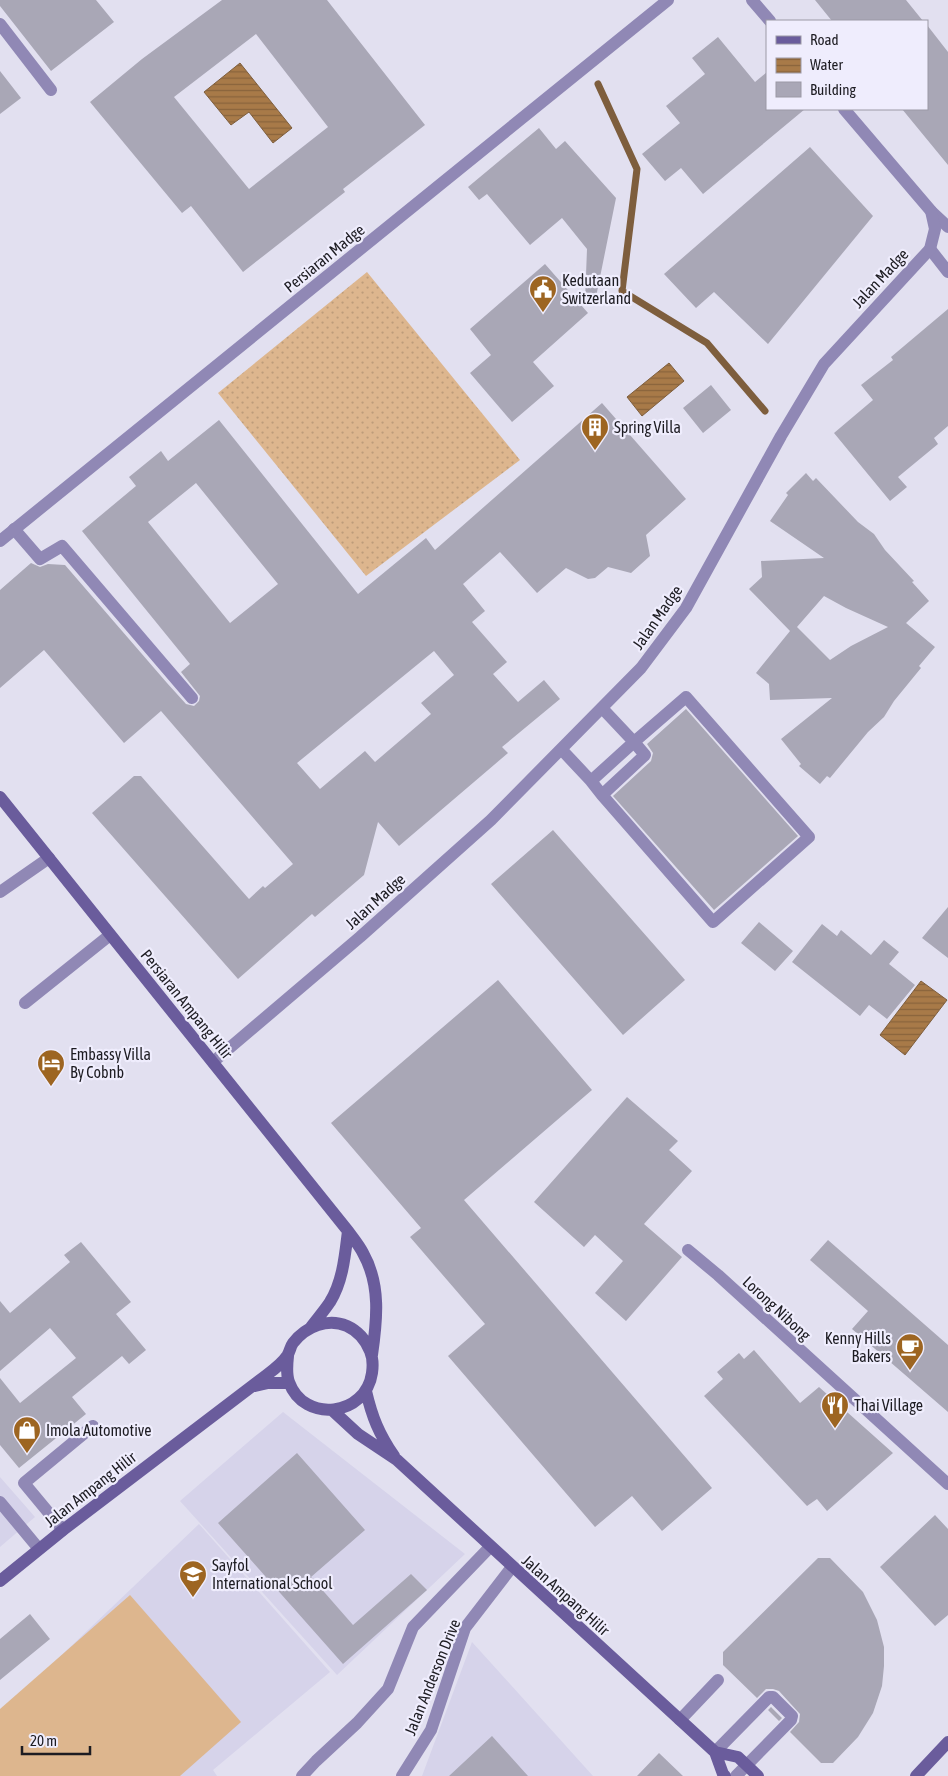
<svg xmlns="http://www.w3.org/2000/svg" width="948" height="1776" font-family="'Asap Condensed',sans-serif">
  <defs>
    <pattern id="grass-dots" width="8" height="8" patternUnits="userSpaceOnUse" patternTransform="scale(1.25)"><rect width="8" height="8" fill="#ddb68e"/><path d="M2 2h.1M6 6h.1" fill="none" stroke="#bd9c7a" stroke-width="1.8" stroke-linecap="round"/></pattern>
    <pattern id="water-rules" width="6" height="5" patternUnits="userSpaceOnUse" patternTransform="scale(1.25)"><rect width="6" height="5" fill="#a87a48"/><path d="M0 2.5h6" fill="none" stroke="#88633c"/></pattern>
  </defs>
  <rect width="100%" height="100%" fill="#e2e0f0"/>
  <path fill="#d6d3ea" d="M 283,1412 L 465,1554 L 337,1675 L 180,1501 Z
    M 0,1477 L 35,1517 L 0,1547 Z
    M 199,1524 L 330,1672 L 213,1770 L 217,1776 L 0,1776 L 0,1714 Z
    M 472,1642 L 593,1776 L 422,1776 Z"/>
  <path fill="url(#grass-dots)" d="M 367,272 L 520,460 L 366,576 L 218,393 Z"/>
  <path fill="#ddb68e" d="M 130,1595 L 241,1722 L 180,1776 L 0,1776 L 0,1709 Z"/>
  <path fill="url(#water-rules)" stroke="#7e5e3d" d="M 240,63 L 292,128 L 273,143 L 249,112 L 231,125 L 204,92 Z
    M 669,363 L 684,381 L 642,416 L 627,397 Z
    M 921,981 L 947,1000 L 905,1055 L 880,1035 Z"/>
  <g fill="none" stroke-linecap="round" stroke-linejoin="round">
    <path stroke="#7e5e3d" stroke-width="7" d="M 598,84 L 637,169 L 622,291 L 707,343 L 765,411"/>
  </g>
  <path fill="#a9a7b6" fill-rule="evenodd" d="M 0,0 L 96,0 L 114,22 L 51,71 L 0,6 Z
    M 222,0 L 327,0 L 425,125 L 343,189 L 345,192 L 243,272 L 191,206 L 182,213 L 90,102 L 142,59 ZM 256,34 L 328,127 L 249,189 L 174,97 Z
    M 815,0 L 906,0 L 923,21 L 832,21 Z
    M 927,25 L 948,52 L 948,165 L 902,109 L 927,109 Z
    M 718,37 L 755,82 L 767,72 L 767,109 L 805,109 L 703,194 L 681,168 L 665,181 L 642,154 L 680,123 L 666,106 L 705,74 L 692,58 Z
    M 0,71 L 21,98 L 0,114 Z
    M 539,128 L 556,149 L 565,141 L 616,198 L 595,302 L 585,301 L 587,249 L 562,218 L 530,245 L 487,194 L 479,200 L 468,187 Z
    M 810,147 L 873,216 L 768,344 L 714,292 L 696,308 L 664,274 Z
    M 545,264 L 588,313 L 533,362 L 554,386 L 512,422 L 470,373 L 491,355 L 470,329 Z
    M 948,309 L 948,426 L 934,438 L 938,444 L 898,477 L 907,487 L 890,501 L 834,433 L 873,400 L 861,385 L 893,360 L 891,357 Z
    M 711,385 L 731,410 L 703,433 L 683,408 Z
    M 602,403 L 686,499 L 646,535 L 650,556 L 631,573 L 608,567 L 595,578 L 588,579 L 566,568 L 537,593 L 500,552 L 463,584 L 485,611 L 472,622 L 507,662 L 493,674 L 518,702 L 544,680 L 560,699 L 502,747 L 508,753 L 399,846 L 378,822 L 364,875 L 315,917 L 312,914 L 238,979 L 92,813 L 134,776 L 141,776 L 249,899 L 263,886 L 265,888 L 293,864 L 161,711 L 124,743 L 44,650 L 0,688 L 0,590 L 31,563 L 40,567 L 48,564 L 65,565 L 167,683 L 186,704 L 194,706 L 199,701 L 200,696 L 181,672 L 190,664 L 82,531 L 136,486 L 129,477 L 161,451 L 168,461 L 219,420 L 358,594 L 426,538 L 435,550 ZM 196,483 L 278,584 L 230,623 L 148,522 ZM 434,651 L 454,675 L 421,703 L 431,714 L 375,762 L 365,751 L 320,789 L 297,763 Z
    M 806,473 L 813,481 L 816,478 L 858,522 L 874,534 L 885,550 L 914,581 L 912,582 L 929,601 L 906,623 L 935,647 L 919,666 L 921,668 L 894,701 L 884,717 L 868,732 L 830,778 L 827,776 L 820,784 L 799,766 L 801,764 L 781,739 L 832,698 L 770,700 L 769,684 L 756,673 L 790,631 L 749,589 L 762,577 L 761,561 L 824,558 L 770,521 L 788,495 L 786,493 ZM 824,596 L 846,608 L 888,627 L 851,646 L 830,660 L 797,627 Z
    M 686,709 L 798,836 L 714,910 L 613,796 L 651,761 L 653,753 L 647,744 Z
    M 553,830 L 685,980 L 623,1035 L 491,884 Z
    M 948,907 L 948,958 L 922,938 Z
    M 759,922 L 793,951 L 775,971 L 741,943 Z
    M 822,924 L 837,936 L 841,930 L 871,955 L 884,940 L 899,952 L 889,964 L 915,985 L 887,1019 L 869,1005 L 860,1016 L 792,962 Z
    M 498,980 L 592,1090 L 464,1200 L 712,1488 L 662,1531 L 632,1496 L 595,1527 L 448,1356 L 485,1324 L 410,1237 L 421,1228 L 331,1123 Z
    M 627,1097 L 678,1141 L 669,1150 L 692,1171 L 644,1224 L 682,1257 L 626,1321 L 595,1293 L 623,1261 L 595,1235 L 584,1247 L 534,1202 Z
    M 828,1240 L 948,1345 L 948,1412 L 852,1329 L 868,1311 L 810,1260 Z
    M 81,1242 L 131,1302 L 116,1314 L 146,1350 L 129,1364 L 122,1356 L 72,1397 L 86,1414 L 19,1468 L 0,1445 L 0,1378 L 20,1403 L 76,1358 L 50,1328 L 0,1371 L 0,1301 L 10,1313 L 70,1262 L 64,1255 Z
    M 754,1350 L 800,1403 L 819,1387 L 893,1453 L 827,1511 L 817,1499 L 807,1506 L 704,1396 L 723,1379 L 717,1372 L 739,1353 L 744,1359 Z
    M 297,1453 L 365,1530 L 311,1577 L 353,1625 L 411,1574 L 427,1590 L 343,1664 L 218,1523 Z
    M 935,1515 L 948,1529 L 948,1615 L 935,1626 L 880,1567 Z
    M 818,1558 L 830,1558 L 863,1592 L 877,1620 L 884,1647 L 884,1666 L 882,1686 L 873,1713 L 858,1737 L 833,1763 L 821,1763 L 790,1732 L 799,1722 L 800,1714 L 779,1691 L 773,1689 L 766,1689 L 757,1698 L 723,1665 L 723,1652 Z
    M 30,1614 L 50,1639 L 0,1680 L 0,1639 Z
    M 771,1707 L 782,1718 L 779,1721 L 768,1710 Z
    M 492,1736 L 528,1776 L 449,1776 Z
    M 659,1753 L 683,1776 L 637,1776 Z"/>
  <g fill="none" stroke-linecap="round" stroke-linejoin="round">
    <path stroke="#9088b5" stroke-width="12" d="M 0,24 L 51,90
      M 931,211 L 948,227
      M 930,249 L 948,272
      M 14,529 L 40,559 L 62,546 L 192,698
      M 562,750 L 591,781 L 634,742 L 602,708
      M 591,781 L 602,795 L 713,922 L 809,837 L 686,697 L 634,742 L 645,755 L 602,795
      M 25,1003 L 110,935
      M 0,1502 L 39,1549
      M 63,1530 L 24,1483 L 93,1426
      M 680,1720 L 718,1680
      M 715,1752 L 769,1697 L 773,1697 L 792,1716 L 791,1720 L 736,1776
      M 302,1776 L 316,1761 L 357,1723 L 388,1689 L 413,1627 L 490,1547
      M 402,1776 L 431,1730 L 465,1628 L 512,1567"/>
    <path stroke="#9088b5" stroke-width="12" d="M 752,0 L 770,21
      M 0,541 L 668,0
      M 0,892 L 49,858
      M 213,1062 L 360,937 L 491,820 L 641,668 L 686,608 L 781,436 L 824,364 L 930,249 L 935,229 L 931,211 L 844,109
      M 688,1250 L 718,1275 L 948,1484"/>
    <path stroke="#6a5c9c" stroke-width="12" d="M 0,797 L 348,1231 C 353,1238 359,1245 363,1253 C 381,1285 377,1320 372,1355
      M 311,1327 C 317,1319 324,1311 330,1302 C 343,1281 345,1255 348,1231
      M 255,1386 L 268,1383 L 289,1383
      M 366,1391 C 372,1417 379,1434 394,1456
      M 332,1410 L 358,1434 L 397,1460 L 715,1752 L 723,1774 L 725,1776
      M 0,1581 L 63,1530 L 264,1377 C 272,1371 282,1364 287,1356 C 290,1352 290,1347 293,1343 C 306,1326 328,1318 347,1326 C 358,1331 366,1341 370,1351 C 373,1358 373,1366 372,1373 C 366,1416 304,1424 289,1382 C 286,1374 287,1365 288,1356
      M 715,1752 L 738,1757 L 758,1776
      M 916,1776 L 948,1742"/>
  </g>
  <defs>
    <g id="civic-pin" transform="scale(1.4375)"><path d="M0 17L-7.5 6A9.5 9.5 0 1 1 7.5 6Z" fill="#9d6521" stroke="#efedfd"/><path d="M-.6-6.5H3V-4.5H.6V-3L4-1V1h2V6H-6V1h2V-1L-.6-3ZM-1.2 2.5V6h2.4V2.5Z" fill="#fff"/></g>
    <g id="building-pin" transform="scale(1.4375)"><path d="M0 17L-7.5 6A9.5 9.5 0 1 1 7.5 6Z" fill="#9d6521" stroke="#efedfd"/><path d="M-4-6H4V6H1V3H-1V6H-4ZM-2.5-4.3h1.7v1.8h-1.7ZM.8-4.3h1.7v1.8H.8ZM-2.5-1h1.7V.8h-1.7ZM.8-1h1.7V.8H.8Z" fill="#fff"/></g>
    <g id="hotel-pin" transform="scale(1.4375)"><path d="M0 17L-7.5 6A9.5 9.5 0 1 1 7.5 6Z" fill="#9d6521" stroke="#efedfd"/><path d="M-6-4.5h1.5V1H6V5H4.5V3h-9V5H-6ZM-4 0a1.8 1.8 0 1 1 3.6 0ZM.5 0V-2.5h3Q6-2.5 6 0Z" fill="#fff"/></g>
    <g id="cafe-pin" transform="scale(1.4375)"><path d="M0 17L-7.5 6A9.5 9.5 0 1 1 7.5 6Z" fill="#9d6521" stroke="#efedfd"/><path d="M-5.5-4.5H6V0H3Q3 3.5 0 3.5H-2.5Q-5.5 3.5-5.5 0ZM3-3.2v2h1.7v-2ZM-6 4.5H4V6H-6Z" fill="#fff"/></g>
    <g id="restaurant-pin" transform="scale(1.4375)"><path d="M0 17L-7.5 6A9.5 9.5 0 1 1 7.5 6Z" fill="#9d6521" stroke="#efedfd"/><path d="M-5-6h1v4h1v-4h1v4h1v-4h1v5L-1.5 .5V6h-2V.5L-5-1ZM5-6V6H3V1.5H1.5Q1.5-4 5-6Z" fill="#fff"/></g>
    <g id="shop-pin" transform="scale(1.4375)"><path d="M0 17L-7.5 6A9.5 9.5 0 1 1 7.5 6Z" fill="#9d6521" stroke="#efedfd"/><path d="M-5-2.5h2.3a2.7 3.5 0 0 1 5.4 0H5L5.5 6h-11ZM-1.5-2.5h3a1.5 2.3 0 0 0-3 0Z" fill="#fff"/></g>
    <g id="school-pin" transform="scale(1.4375)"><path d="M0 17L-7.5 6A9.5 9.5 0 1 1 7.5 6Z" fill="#9d6521" stroke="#efedfd"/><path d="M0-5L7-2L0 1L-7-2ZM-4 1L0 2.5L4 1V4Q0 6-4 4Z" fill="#fff"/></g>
  </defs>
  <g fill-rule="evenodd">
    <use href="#civic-pin" x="543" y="289"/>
    <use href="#building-pin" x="595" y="427"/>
    <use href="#hotel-pin" x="51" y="1063"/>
    <use href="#cafe-pin" x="910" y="1347"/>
    <use href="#restaurant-pin" x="835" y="1405"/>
    <use href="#shop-pin" x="27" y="1430"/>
    <use href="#school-pin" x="193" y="1574"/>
  </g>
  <g text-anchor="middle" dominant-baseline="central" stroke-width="4.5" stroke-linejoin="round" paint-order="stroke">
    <g font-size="16" fill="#1d1c22" stroke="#efedfd">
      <text transform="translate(324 258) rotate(-39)">Persiaran Madge</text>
      <text transform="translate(880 278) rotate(-47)">Jalan Madge</text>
      <text transform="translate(657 617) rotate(-55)">Jalan Madge</text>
      <text transform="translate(375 901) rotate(-42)">Jalan Madge</text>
      <text transform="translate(187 1004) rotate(51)">Persiaran Ampang Hilir</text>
      <text transform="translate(777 1308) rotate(43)">Lorong Nibong</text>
      <text transform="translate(90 1489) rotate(-38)">Jalan Ampang Hilir</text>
      <text transform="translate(566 1595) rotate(42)">Jalan Ampang Hilir</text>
      <text transform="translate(432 1677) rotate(-68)">Jalan Anderson Drive</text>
    </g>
    <g font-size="16" fill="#1d1c22" stroke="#efedfd" text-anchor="start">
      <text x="562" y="280">Kedutaan<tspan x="562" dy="18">Switzerland</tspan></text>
      <text x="614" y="427">Spring Villa</text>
      <text x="70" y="1054">Embassy Villa<tspan x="70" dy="18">By Cobnb</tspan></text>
      <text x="891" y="1338" text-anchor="end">Kenny Hills<tspan x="891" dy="18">Bakers</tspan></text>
      <text x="854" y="1405">Thai Village</text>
      <text x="46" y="1430">Imola Automotive</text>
      <text x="212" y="1565">Sayfol<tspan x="212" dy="18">International School</tspan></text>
    </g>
  </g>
  <rect x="766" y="20" width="162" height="90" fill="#efedfd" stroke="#9b99a5"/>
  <rect x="776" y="36" width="25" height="8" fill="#6a5c9c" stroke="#9b99a5"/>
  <text x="810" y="45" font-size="15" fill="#1d1c22">Road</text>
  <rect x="776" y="58" width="25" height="15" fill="url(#water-rules)" stroke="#9b99a5"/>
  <text x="810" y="70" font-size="15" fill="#1d1c22">Water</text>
  <rect x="776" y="82" width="25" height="15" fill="#a9a7b6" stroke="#9b99a5"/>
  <text x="810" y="95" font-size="15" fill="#1d1c22">Building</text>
  <path d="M22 1746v8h68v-8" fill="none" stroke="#1d1c22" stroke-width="2.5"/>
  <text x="30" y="1746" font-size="15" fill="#1d1c22" stroke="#efedfd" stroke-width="4" paint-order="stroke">20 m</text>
</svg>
